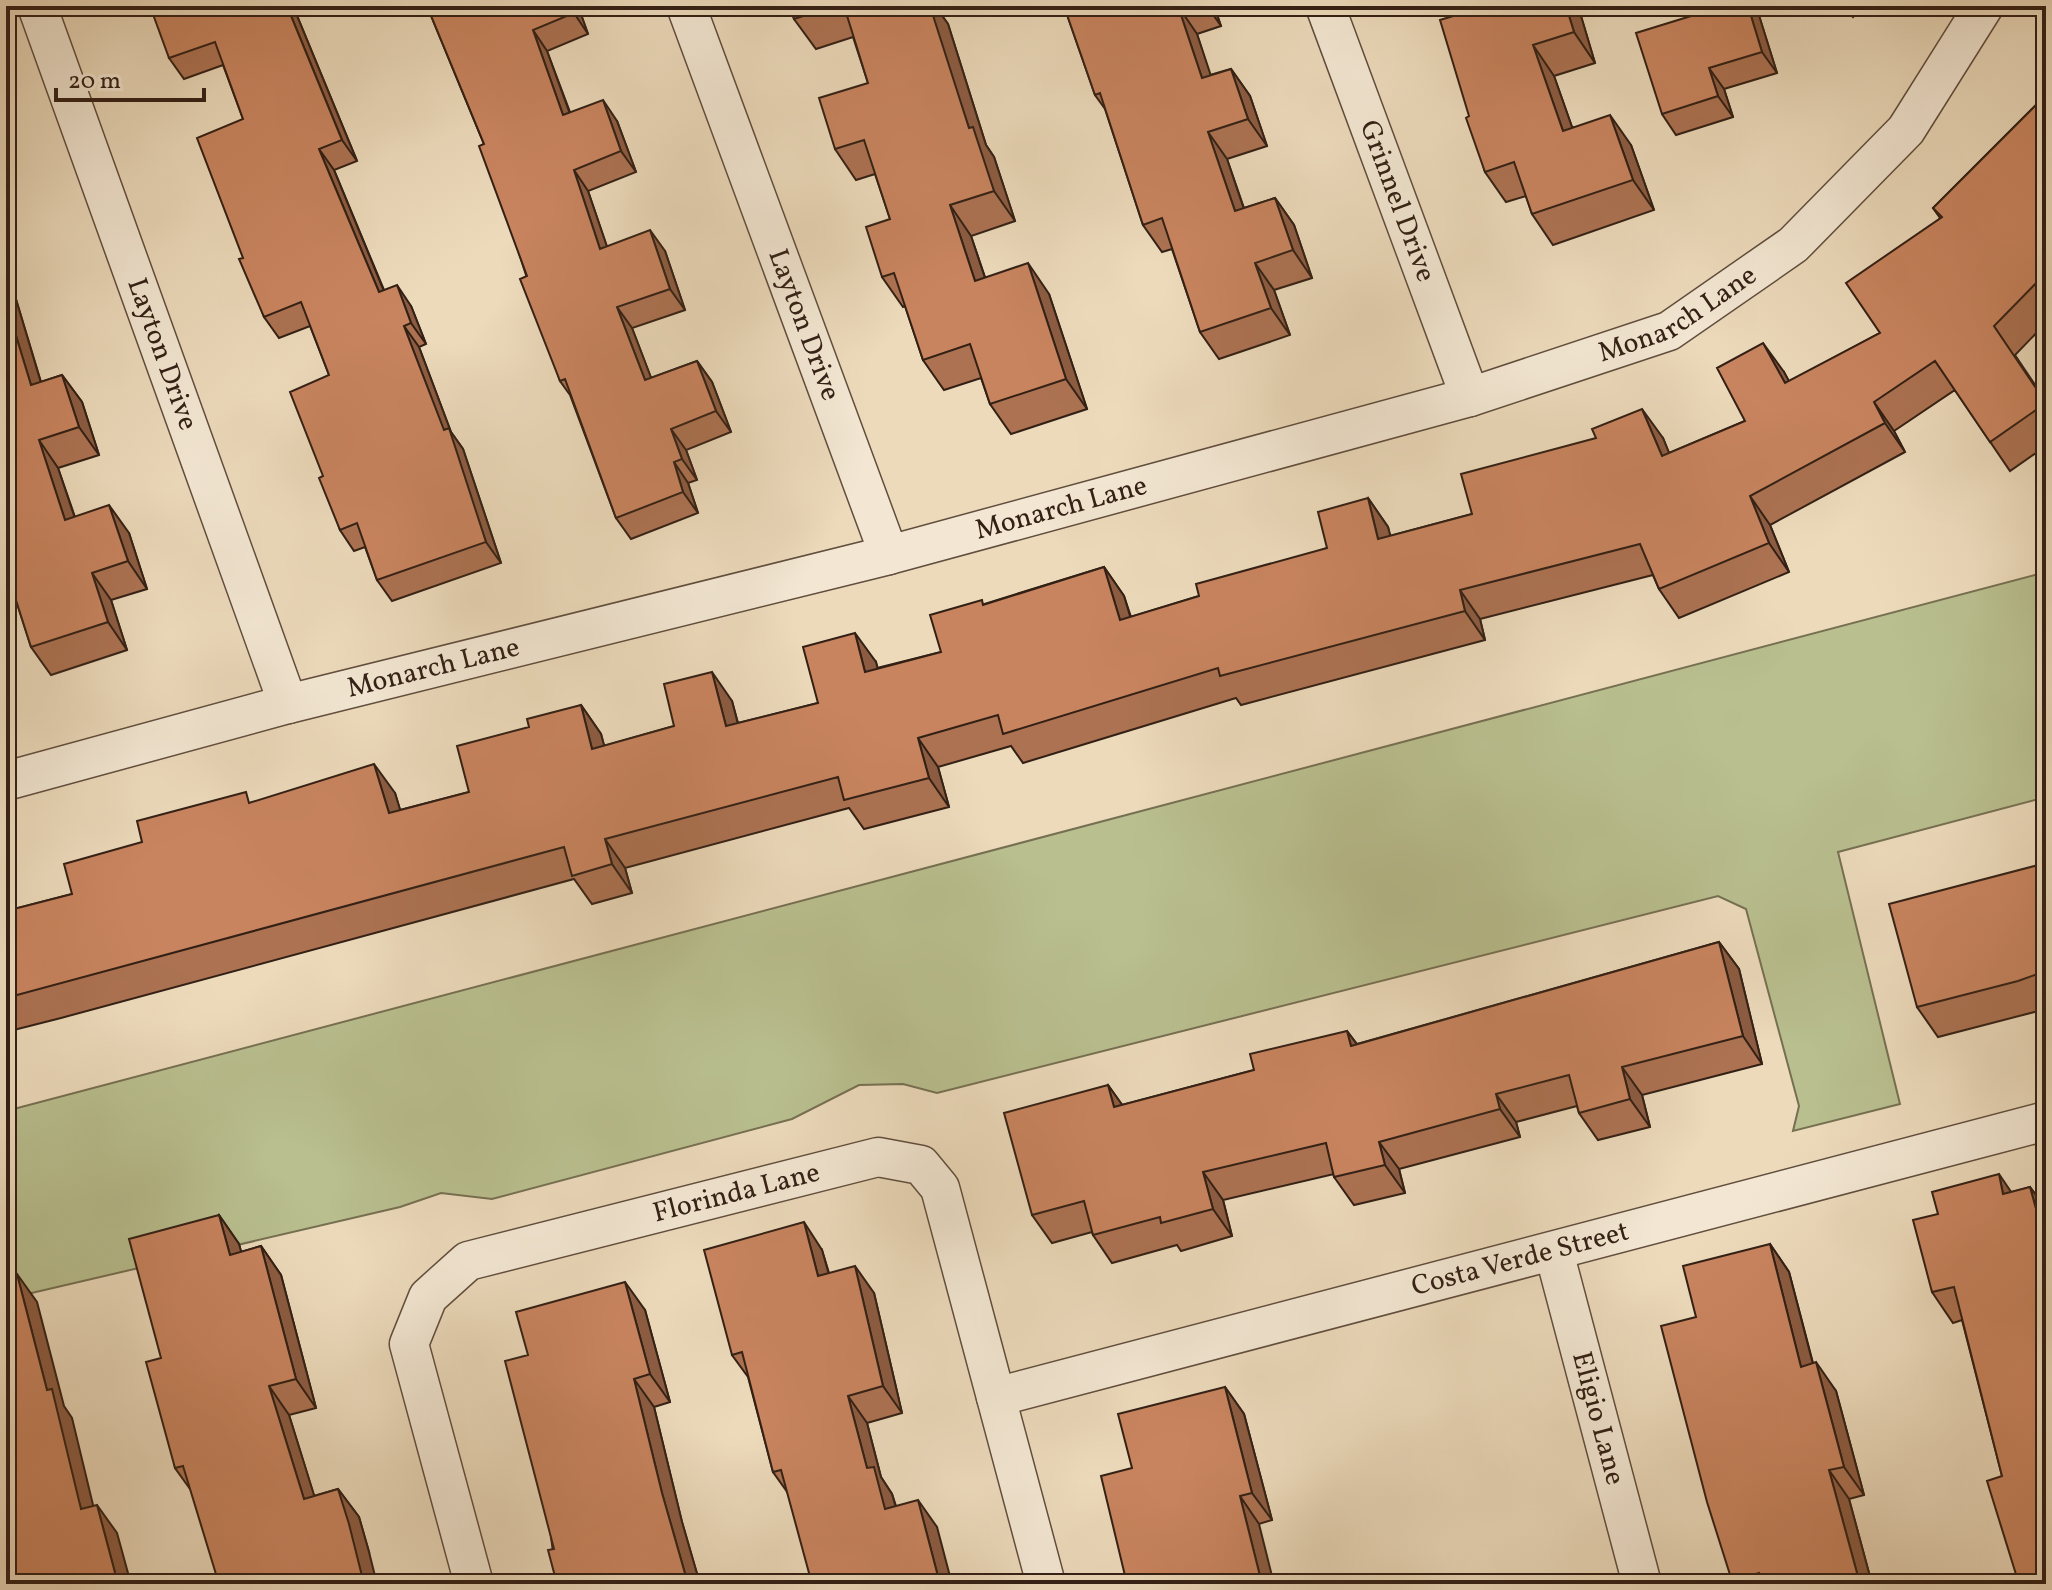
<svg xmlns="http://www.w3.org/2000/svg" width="2052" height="1590" font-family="Vollkorn,serif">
  <rect width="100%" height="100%" fill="#ecdabb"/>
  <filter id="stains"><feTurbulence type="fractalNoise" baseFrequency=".0025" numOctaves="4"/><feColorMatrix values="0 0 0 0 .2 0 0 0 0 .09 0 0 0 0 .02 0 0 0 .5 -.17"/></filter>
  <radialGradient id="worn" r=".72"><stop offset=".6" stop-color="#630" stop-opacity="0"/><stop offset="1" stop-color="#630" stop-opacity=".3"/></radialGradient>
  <path fill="#b9bf8f" stroke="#767052" stroke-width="2" d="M 2046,572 L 2046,797 L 1838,852 L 1900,1104 L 1793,1131 L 1799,1106 L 1746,909 L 1718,896 L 937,1093 L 903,1084 L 859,1085 L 792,1119 L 492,1199 L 441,1193 L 400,1207 L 6,1299 L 6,1111 Z"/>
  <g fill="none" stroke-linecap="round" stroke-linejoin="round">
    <g stroke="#614e3e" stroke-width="41">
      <g id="street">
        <path id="s1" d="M 37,6 L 288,704"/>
        <path id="s2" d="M 686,6 L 889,555"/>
        <path id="s3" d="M 1325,6 L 1470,397"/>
        <path id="s4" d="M 6,781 L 288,704 L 889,555 L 1470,397 L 1669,331 L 1793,245 L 1906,130 L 1984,6"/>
        <path id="s5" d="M 1554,1252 L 1642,1584"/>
        <path id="s6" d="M 996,1397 L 2046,1121"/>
        <path id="s7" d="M 474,1584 L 409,1344 L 428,1297 L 468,1261 L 878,1157 L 921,1165 L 940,1188 L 1046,1584"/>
      </g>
    </g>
    <use href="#street" stroke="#f3e7d3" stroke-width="38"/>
  </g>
  <path fill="#ac7252" stroke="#332015" stroke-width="2" d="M 293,6 L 357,161 L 334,170 L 384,290 L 411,306 L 426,344 L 419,347 L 451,432 L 463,449 L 501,563 L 392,601 L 377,580 L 365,547 L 354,551 L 340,530 L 323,476 L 329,375 L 310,326 L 279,338 L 264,317 L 243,258 L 243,119 L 223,65 L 184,79 L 169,58 Z
    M 427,6 L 578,6 L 588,34 L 547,51 L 570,112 L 617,121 L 636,172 L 588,191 L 607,247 L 665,251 L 685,310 L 632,328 L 651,378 L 697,361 L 712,382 L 731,432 L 686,450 L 697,480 L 688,483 L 698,513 L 631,539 L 616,518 L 570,395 L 560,381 L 484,144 Z
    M 790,6 L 935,6 L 948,24 L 986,145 L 994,157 L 1015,221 L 971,236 L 985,277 L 1049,294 L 1087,409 L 1011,434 L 990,404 L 981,378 L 944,390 L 923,360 L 905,306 L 903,307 L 882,277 L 890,219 L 875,174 L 856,180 L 835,149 L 868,83 L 853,37 L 816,49 L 794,19 Z
    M 1064,6 L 1214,6 L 1221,26 L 1197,34 L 1210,75 L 1231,69 L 1250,96 L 1267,146 L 1227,159 L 1244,208 L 1275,198 L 1294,225 L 1312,278 L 1274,290 L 1290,335 L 1219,359 L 1200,332 L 1172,249 L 1162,252 L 1143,225 L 1105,109 L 1095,95 Z
    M 1472,6 L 1578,6 L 1595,63 L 1554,76 L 1572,127 L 1631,145 L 1654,210 L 1553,245 L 1532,214 L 1526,196 L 1506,202 L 1485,172 L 1469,116 L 1473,10 Z
    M 1688,6 L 1756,6 L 1777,73 L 1724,89 L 1733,117 L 1676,135 L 1662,114 L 1691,16 Z
    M 1842,6 L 1864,6 L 1853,17 Z
    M 2046,95 L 2046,323 L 2015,355 L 2046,401 L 2046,446 L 2010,471 L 1955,390 L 1894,431 L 1905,452 L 1770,525 L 1789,572 L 1679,618 L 1659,589 L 1653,575 L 1480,619 L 1485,640 L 1241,705 L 1236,698 L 1023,763 L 1011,746 L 938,767 L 949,807 L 864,829 L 849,808 L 625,868 L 632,893 L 592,904 L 574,879 L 61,1018 L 6,1032 L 6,911 L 72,894 L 142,842 L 253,802 L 395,793 L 400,810 L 469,792 L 529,727 L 581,705 L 601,734 L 604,746 L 674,726 L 732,701 L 738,723 L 818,703 L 876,662 L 877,668 L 941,652 L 984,604 L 1104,567 L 1124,596 L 1131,617 L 1199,596 L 1327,548 L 1368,498 L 1388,527 L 1390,536 L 1472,514 L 1663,438 L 1669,453 L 1745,421 L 1784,372 L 1789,382 L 1880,333 L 1940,218 L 1933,208 Z
    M 6,266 L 41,382 L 62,375 L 82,402 L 99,455 L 58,468 L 75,517 L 129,533 L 147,589 L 111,600 L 127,650 L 51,675 L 31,647 L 6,569 Z
    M 2046,863 L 2046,1009 L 1938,1037 L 1917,1007 Z
    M 1719,942 L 1739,969 L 1762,1064 L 1642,1095 L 1650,1127 L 1598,1140 L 1579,1113 L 1577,1106 L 1516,1122 L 1520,1137 L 1399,1169 L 1405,1193 L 1354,1205 L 1334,1177 L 1334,1174 L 1223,1200 L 1232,1236 L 1181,1251 L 1177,1245 L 1112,1263 L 1093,1235 L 1092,1232 L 1052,1243 L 1032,1215 L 1108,1085 L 1122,1105 L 1254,1070 L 1347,1031 L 1357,1044 Z
    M 2030,1187 L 2046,1209 L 2046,1584 L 2002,1476 L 1962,1320 L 1953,1323 L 1932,1292 L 1938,1214 Z
    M 219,1215 L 239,1244 L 241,1252 L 261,1246 L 281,1275 L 316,1408 L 289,1415 L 314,1496 L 338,1489 L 359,1517 L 369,1552 L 190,1489 L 175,1468 L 161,1358 Z
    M 1770,1244 L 1789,1272 L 1813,1363 L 1836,1391 L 1864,1495 L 1849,1499 L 1872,1584 L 1735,1584 L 1732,1581 L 1696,1317 Z
    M 822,1250 L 829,1273 L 874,1293 L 902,1413 L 867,1423 L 881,1477 L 892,1494 L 896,1506 L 937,1527 L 788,1493 L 773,1472 L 748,1377 L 732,1355 Z
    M 645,1310 L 670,1402 L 654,1407 L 682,1522 L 700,1584 L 557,1584 L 528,1355 Z
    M 1225,1387 L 1244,1414 L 1272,1520 L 1259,1524 L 1132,1468 Z"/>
  <path fill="#8c5c42" stroke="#332015" stroke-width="2" d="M 287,6 L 293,6 L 357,161 L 342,140 Z
    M 571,6 L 578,6 L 588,34 L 574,13 Z
    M 926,6 L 935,6 L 948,24 L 986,145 L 994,157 L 1015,221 L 994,191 L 969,128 Z
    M 1178,6 L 1197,34 L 1221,106 L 1202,78 Z
    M 1207,6 L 1214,6 L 1221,26 Z
    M 1566,6 L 1578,6 L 1595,63 L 1574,32 Z
    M 1748,6 L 1756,6 L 1777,73 L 1762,52 Z
    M 533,30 L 547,51 L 578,136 L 563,115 Z
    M 1533,45 L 1554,76 L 1584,161 L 1563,131 Z
    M 1709,68 L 1724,89 L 1733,117 L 1718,96 Z
    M 1231,69 L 1250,96 L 1267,146 L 1248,119 Z
    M 603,100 L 617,121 L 636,172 L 621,151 Z
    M 1610,115 L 1631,145 L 1654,210 L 1633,180 Z
    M 1208,132 L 1227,159 L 1254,239 L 1235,211 Z
    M 319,149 L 334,170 L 393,313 L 379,292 Z
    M 574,170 L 588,191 L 615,270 L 600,249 Z
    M 1275,198 L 1294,225 L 1312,278 L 1293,250 Z
    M 950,205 L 971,236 L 996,311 L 975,281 Z
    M 650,230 L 665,251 L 685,310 L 670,289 Z
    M 1028,263 L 1049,294 L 1087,409 L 1066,379 Z
    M 1255,263 L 1274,290 L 1290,335 L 1271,308 Z
    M 6,266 L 50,413 L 31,385 L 6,303 Z
    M 397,285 L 411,306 L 426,344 L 411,323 Z
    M 617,307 L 632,328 L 660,401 L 645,380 Z
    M 404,326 L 419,347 L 451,432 L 463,449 L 501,563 L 486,542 Z
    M 1763,343 L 1784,372 L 1806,412 L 1785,383 Z
    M 697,361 L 712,382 L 731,432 L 716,411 Z
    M 62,375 L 82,402 L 99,455 L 79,427 Z
    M 1874,402 L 1894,431 L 1905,452 L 1885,423 Z
    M 1642,409 L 1663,438 L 1682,485 L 1662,456 Z
    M 671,429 L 686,450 L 697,480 L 682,459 Z
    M 39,440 L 58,468 L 85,548 L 65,520 Z
    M 674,462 L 688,483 L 698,513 L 683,492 Z
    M 1750,496 L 1770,525 L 1789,572 L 1769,543 Z
    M 1368,498 L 1388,527 L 1399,568 L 1378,539 Z
    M 109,505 L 129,533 L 147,589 L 128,561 Z
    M 1104,567 L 1124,596 L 1140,649 L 1120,620 Z
    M 92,573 L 111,600 L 127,650 L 108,622 Z
    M 1460,590 L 1480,619 L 1485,640 L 1465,611 Z
    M 855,633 L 876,662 L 886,700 L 865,672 Z
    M 712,672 L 732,701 L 746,755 L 726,726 Z
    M 581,705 L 601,734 L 613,778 L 592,749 Z
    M 918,738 L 938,767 L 949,807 L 929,778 Z
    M 374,764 L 395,793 L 410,842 L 389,813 Z
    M 605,839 L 625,868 L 632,893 L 612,864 Z
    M 1719,942 L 1739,969 L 1762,1064 L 1743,1036 Z
    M 1347,1031 L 1367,1058 L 1351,1046 Z
    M 1622,1067 L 1642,1095 L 1650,1127 L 1630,1099 Z
    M 1108,1085 L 1128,1113 L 1114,1107 Z
    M 1496,1094 L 1516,1122 L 1520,1137 L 1500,1109 Z
    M 1379,1142 L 1399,1169 L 1405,1193 L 1385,1165 Z
    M 1203,1172 L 1223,1200 L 1232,1236 L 1213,1209 Z
    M 1999,1174 L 2020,1205 L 2003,1194 Z
    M 2030,1187 L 2046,1209 L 2046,1234 L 2041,1227 Z
    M 219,1215 L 239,1244 L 250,1284 L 230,1255 Z
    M 804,1222 L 822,1250 L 837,1303 L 818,1276 Z
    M 1770,1244 L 1789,1272 L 1821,1395 L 1801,1367 Z
    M 261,1246 L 281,1275 L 316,1408 L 296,1379 Z
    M 855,1266 L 874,1293 L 902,1413 L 883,1386 Z
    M 17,1274 L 37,1302 L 64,1406 L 72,1418 L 101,1538 L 81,1509 L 47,1390 Z
    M 625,1282 L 645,1310 L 670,1402 L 650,1374 Z
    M 1816,1362 L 1836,1391 L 1864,1495 L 1844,1467 Z
    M 634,1379 L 654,1407 L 682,1522 L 700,1584 L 688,1584 L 662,1493 Z
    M 269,1386 L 289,1415 L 324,1527 L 304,1499 Z
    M 1225,1387 L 1244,1414 L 1272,1520 L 1252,1493 Z
    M 848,1396 L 867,1423 L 881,1477 L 892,1494 L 904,1536 L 885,1509 L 867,1468 Z
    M 1829,1470 L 1849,1499 L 1872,1584 L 1860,1584 Z
    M 338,1489 L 359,1517 L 369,1552 L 377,1584 L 364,1584 Z
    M 1240,1496 L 1259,1524 L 1274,1584 L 1262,1584 Z
    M 918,1500 L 937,1527 L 952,1584 L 940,1584 Z
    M 97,1505 L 117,1533 L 131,1584 L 118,1584 Z"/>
  <path fill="#c8845f" stroke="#332015" stroke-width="2" d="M 150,6 L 287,6 L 342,140 L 319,149 L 379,292 L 397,285 L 411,323 L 404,326 L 444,430 L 449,428 L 486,542 L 377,580 L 357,523 L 340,530 L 319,478 L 323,476 L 290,392 L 329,375 L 301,302 L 264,317 L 239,259 L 243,258 L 197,138 L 243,119 L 215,42 L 169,58 Z
    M 427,6 L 571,6 L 574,13 L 533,30 L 563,115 L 603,100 L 621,151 L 574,170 L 600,249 L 650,230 L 670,289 L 617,307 L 645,380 L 697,361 L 716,411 L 671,429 L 682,459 L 674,462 L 683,492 L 616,518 L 565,379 L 560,381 L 520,279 L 527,276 L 479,146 L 484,144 Z
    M 790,6 L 834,6 L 794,19 Z
    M 844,6 L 930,6 L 969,128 L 973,127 L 994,191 L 950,205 L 975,281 L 1028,263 L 1066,379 L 990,404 L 970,344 L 923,360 L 894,273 L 882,277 L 866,227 L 890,219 L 864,140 L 835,149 L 819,98 L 868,83 Z
    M 1064,6 L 1179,6 L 1178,6 L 1202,78 L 1231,69 L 1248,119 L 1208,132 L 1235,211 L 1275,198 L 1293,250 L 1255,263 L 1271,308 L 1200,332 L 1162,218 L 1143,225 L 1100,93 L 1095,95 Z
    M 1472,6 L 1566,6 L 1574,32 L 1533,45 L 1563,131 L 1610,115 L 1633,180 L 1532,214 L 1514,162 L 1485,172 L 1466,118 L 1469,116 L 1440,20 L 1473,10 Z
    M 1688,6 L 1748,6 L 1762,52 L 1709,68 L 1718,96 L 1662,114 L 1636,33 L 1691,16 Z
    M 2046,95 L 2046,273 L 1994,326 L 2046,403 L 1990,442 L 1935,361 L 1874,402 L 1885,423 L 1750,496 L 1769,543 L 1659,589 L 1640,544 L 1460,590 L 1465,611 L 1220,676 L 1218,668 L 1003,734 L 998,715 L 918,738 L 929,778 L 844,800 L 838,777 L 605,839 L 612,864 L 572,876 L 564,847 L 6,998 L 6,911 L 72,894 L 64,864 L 142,842 L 137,821 L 246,792 L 249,803 L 374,764 L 389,813 L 469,792 L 457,746 L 529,727 L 527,719 L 581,705 L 592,749 L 674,726 L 664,684 L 712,672 L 726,726 L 818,703 L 803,647 L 855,633 L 865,672 L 941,652 L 930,615 L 982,600 L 983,605 L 1104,567 L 1120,620 L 1199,596 L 1196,584 L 1327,548 L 1318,512 L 1368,498 L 1378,539 L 1472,514 L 1461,474 L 1596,438 L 1592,429 L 1642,409 L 1662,456 L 1745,421 L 1717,368 L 1763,343 L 1785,383 L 1880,333 L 1846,283 L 1942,217 L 1933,208 Z
    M 6,303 L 31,385 L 62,375 L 79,427 L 39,440 L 65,520 L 109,505 L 128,561 L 92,573 L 108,622 L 31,647 L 6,569 Z
    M 2046,863 L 2046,971 L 2018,981 L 1917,1007 L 1889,904 Z
    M 1719,942 L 1743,1036 L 1622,1067 L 1630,1099 L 1579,1113 L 1569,1075 L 1496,1094 L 1500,1109 L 1379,1142 L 1385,1165 L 1334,1177 L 1326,1143 L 1203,1172 L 1213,1209 L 1161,1223 L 1160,1217 L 1093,1235 L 1084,1201 L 1032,1215 L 1004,1113 L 1108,1085 L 1114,1107 L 1254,1070 L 1250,1054 L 1347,1031 L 1351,1046 Z
    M 1999,1174 L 2003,1194 L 2030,1187 L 2041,1227 L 2046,1226 L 2046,1584 L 2019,1584 L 1987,1481 L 2002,1476 L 1954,1287 L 1932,1292 L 1913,1220 L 1938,1214 L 1932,1192 Z
    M 219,1215 L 230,1255 L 261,1246 L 296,1379 L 269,1386 L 304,1499 L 338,1489 L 349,1524 L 364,1584 L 219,1584 L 183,1466 L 175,1468 L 146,1362 L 161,1358 L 129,1239 Z
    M 804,1222 L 818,1276 L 855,1266 L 883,1386 L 848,1396 L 867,1468 L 874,1467 L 885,1509 L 918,1500 L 940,1584 L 812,1584 L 781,1470 L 773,1472 L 742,1352 L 732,1355 L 704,1250 Z
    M 1770,1244 L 1801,1367 L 1816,1362 L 1844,1467 L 1829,1470 L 1860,1584 L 1762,1584 L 1759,1573 L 1732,1581 L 1707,1502 L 1661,1326 L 1696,1317 L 1683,1266 Z
    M 17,1274 L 47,1390 L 52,1389 L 81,1509 L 97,1505 L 118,1584 L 6,1584 L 6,1277 Z
    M 625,1282 L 650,1374 L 634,1379 L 662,1493 L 688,1584 L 557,1584 L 548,1550 L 554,1549 L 505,1361 L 528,1355 L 516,1312 Z
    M 1225,1387 L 1252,1493 L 1240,1496 L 1262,1584 L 1127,1584 L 1101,1476 L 1132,1468 L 1118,1414 Z"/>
  <g text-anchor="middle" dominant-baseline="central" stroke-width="6" stroke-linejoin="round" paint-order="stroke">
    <g font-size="28" fill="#332015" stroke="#f3e7d3">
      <text stroke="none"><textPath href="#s3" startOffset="208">Grinnel Drive</textPath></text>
      <text stroke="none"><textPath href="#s4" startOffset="1738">Monarch Lane</textPath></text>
      <text stroke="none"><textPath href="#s2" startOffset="340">Layton Drive</textPath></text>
      <text stroke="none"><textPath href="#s1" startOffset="370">Layton Drive</textPath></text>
      <text stroke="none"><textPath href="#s4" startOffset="1090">Monarch Lane</textPath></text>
      <text stroke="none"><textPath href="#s4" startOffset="442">Monarch Lane</textPath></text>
      <text stroke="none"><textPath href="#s7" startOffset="630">Florinda Lane</textPath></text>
      <text stroke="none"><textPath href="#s6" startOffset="542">Costa Verde Street</textPath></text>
      <text stroke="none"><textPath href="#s5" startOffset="172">Eligio Lane</textPath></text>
    </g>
  </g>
  <rect width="2052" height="1590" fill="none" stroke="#ecdabb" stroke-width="32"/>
  <rect x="8" y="8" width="2036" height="1574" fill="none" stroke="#332015" stroke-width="4"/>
  <rect x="16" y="16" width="2020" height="1558" fill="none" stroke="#332015" stroke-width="2"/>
  <path d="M56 88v12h148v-12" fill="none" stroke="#332015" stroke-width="4"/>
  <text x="68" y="88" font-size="24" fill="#332015" stroke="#f3e7d3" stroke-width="6" paint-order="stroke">20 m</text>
  <rect width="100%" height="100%" filter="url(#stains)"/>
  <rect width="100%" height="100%" fill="url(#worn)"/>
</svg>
